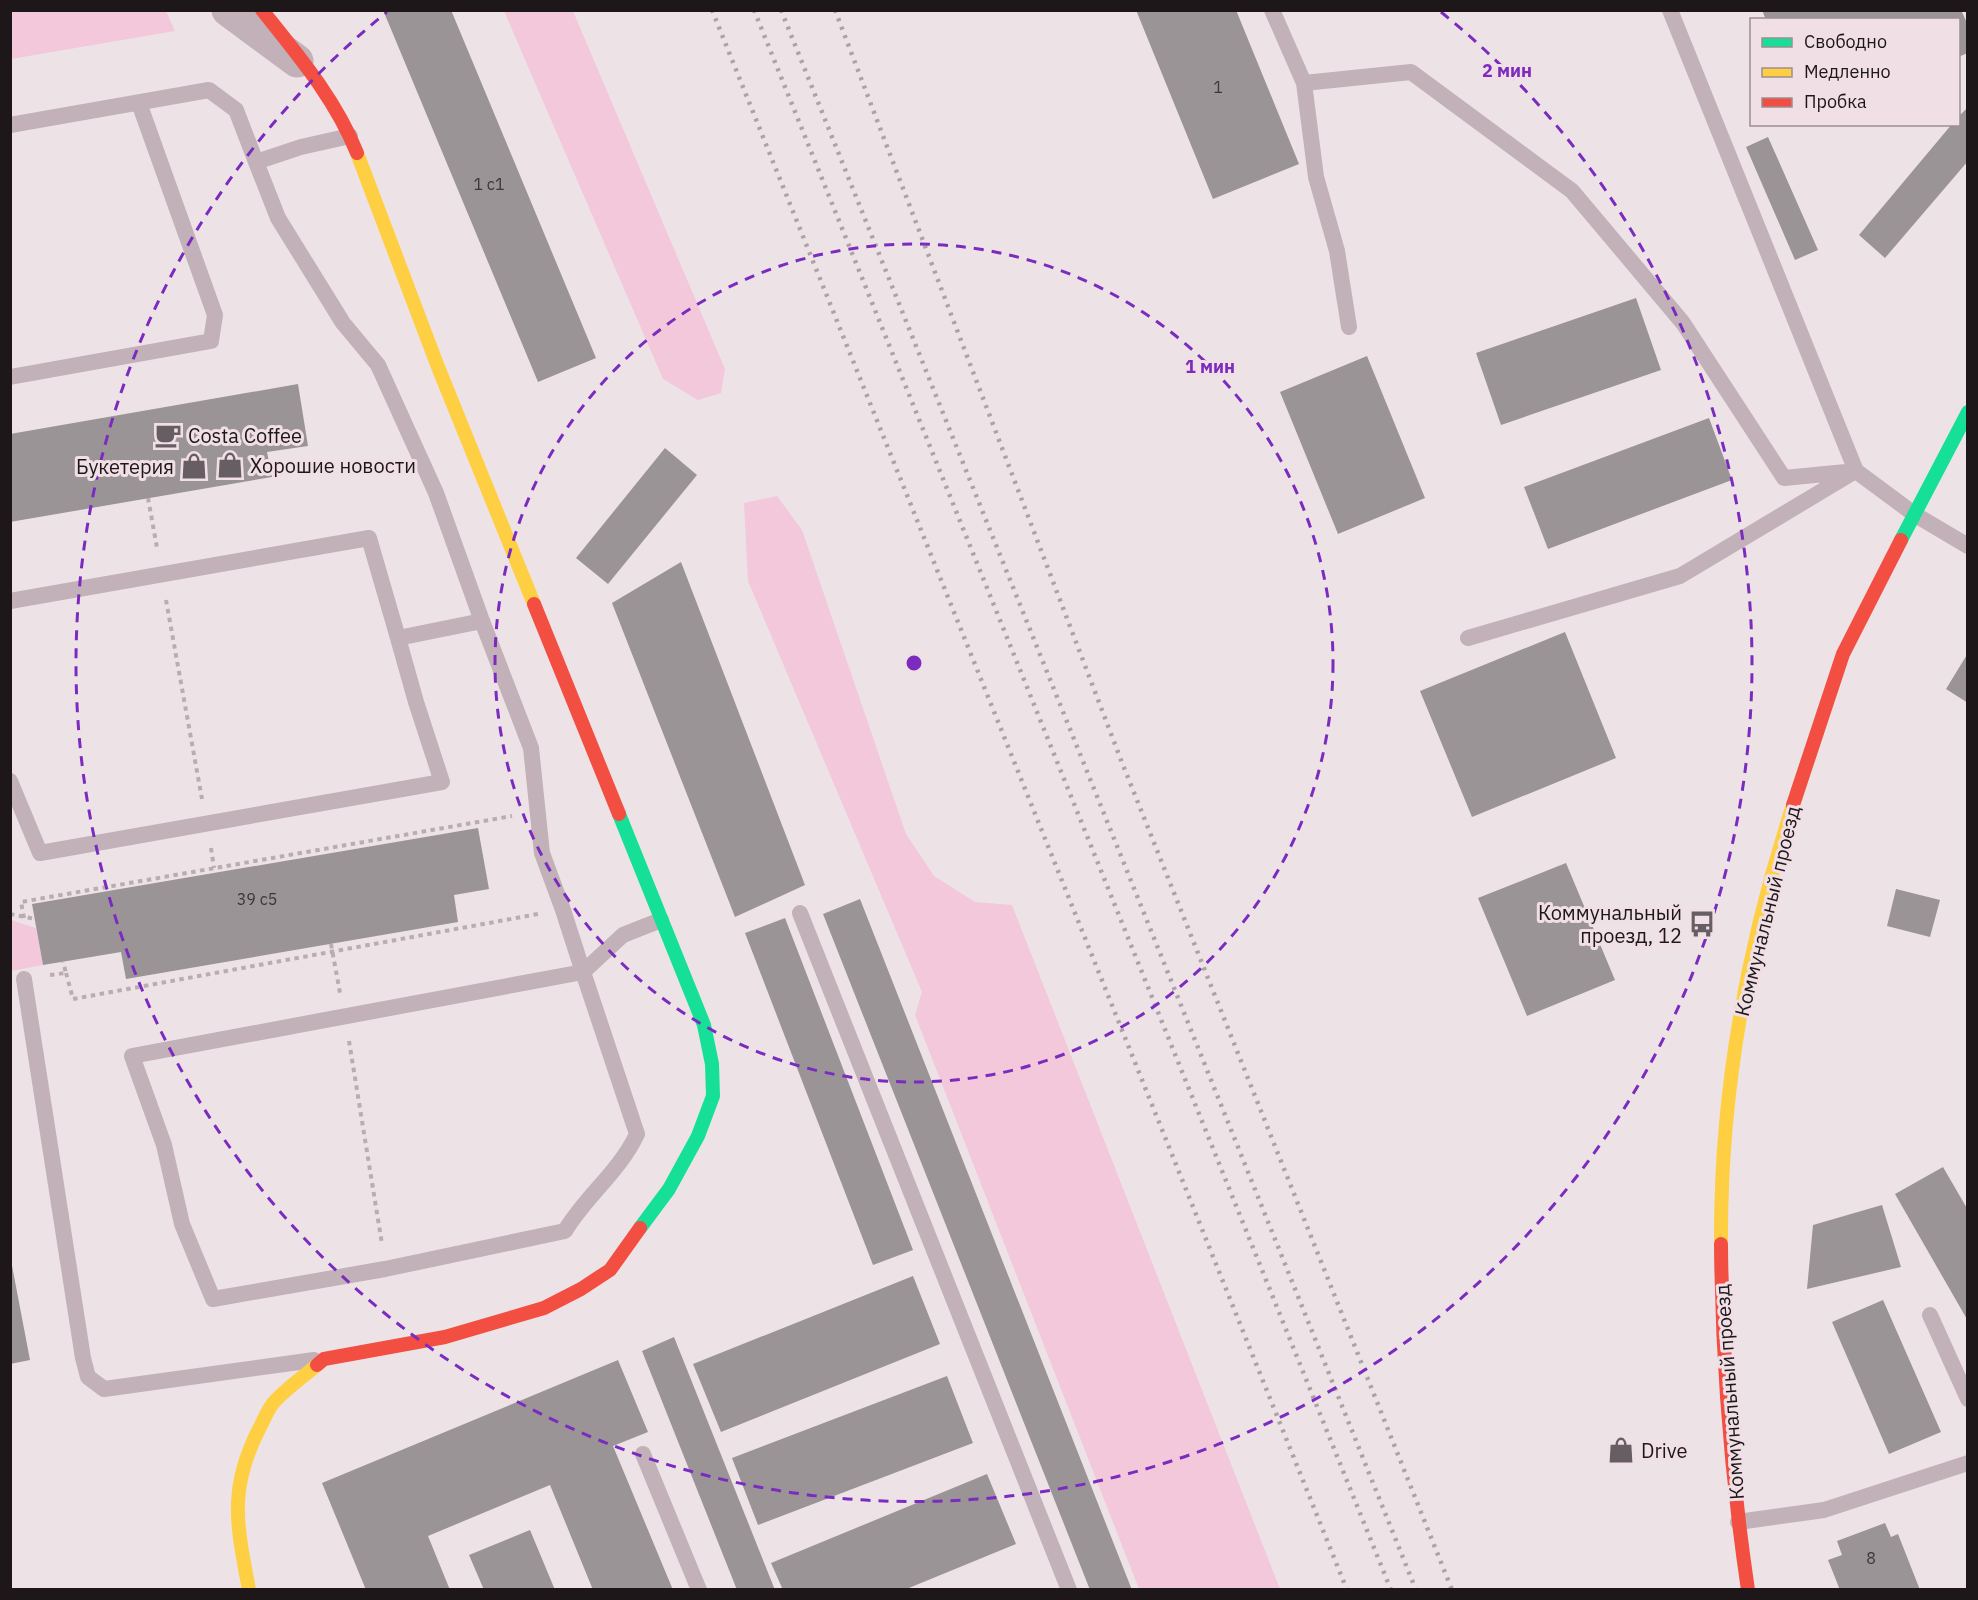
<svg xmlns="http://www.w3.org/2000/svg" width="1978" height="1600" font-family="'IBM Plex Sans',sans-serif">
  <rect width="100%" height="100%" fill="#ede3e7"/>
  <path fill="#f2c8da" d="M 11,10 L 166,11 L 175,31 L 11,59 Z
    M 504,11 L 573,11 L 725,369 L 721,393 L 698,400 L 663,379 Z
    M 777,496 L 802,530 L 906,834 L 934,876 L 975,902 L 1012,905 L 1280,1589 L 1139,1589 L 915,1015 L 922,992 L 748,581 L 744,503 Z
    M 11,920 L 36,928 L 43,965 L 11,971 Z"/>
  <path fill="#9a9497" d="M 383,10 L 451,10 L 596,358 L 538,382 Z
    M 1136,10 L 1236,10 L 1299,164 L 1213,199 Z
    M 1762,10 L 1961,10 L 1968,25 L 1968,53 L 1958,57 L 1958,20 L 1766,20 Z
    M 1968,107 L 1968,161 L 1885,258 L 1859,235 L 1952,124 L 1958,124 L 1958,117 Z
    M 1768,137 L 1818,250 L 1795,260 L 1746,147 Z
    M 1636,298 L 1661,370 L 1501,425 L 1476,353 Z
    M 1367,356 L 1425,498 L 1338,534 L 1280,392 Z
    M 298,384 L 308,446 L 267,452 L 272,477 L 10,522 L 10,434 Z
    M 1709,418 L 1732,480 L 1548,549 L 1524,487 Z
    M 665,448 L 697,475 L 608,584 L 576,558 Z
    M 681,562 L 805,885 L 735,917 L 612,603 Z
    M 1565,632 L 1616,758 L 1472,817 L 1420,691 Z
    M 1968,653 L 1968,703 L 1946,689 Z
    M 478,828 L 489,889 L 454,895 L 458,922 L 126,979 L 121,952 L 43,965 L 32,904 Z
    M 1566,863 L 1615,980 L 1527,1016 L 1478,898 Z
    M 1896,889 L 1940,900 L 1930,937 L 1887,926 Z
    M 860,899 L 1132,1590 L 1090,1590 L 823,914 Z
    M 785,918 L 913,1250 L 873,1265 L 745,933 Z
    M 1943,1167 L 1968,1210 L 1968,1321 L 1895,1194 Z
    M 1882,1205 L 1901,1267 L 1807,1289 L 1813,1225 Z
    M 10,1255 L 30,1360 L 10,1364 Z
    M 913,1276 L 940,1344 L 721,1432 L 693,1364 Z
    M 1883,1300 L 1941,1432 L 1889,1454 L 1832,1322 Z
    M 674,1337 L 775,1590 L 737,1590 L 642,1351 Z
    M 618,1360 L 648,1432 L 613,1446 L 673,1590 L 593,1590 L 550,1485 L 428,1536 L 450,1590 L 366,1590 L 322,1483 Z
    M 947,1376 L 973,1443 L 758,1525 L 732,1458 Z
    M 987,1474 L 1016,1544 L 904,1590 L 783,1590 L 771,1563 Z
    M 1885,1523 L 1891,1537 L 1898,1534 L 1920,1590 L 1840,1590 L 1828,1560 L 1842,1555 L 1837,1541 Z
    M 530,1530 L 555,1590 L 484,1590 L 469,1555 Z"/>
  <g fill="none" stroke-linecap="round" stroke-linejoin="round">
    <path stroke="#baadb2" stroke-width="4" stroke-dasharray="4.5 4.5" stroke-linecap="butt" d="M 148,498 L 157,548
      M 166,600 L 202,799
      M 211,848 L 214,868
      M 10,914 L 35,919
      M 24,918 L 21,902 L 512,816
      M 331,944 L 340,993
      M 66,973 L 73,999 L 538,914
      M 50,975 L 66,973 L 63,962
      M 349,1041 L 382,1244"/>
    <path stroke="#c2b1b8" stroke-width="16" d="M 1272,10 L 1304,83 L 1316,177 L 1337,251 L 1349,327
      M 1670,10 L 1856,471 L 1914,514 L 1968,546
      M 1304,83 L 1411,72 L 1572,191 L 1683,323 L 1784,478 L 1856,471
      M 10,125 L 209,90 L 236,110 L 256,162
      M 350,136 L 301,147 L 256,162 L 278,218 L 343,323 L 378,365 L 436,493 L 482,621 L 531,748 L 542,853 L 563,910 L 583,972 L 623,935 L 661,920
      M 10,377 L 211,341 L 215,315 L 139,103
      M 10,601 L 369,538 L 398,638
      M 1468,638 L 1680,576 L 1852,473
      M 10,781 L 40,853 L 442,782 L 416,702 L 398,638 L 482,621
      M 800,913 L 1069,1590
      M 583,972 L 637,1134 C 620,1171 585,1197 565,1231 L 385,1269 L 213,1299 L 182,1224 L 164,1145 L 132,1056 Z
      M 24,979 L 83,1358 L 88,1377 L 104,1389 L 314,1360
      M 1930,1315 L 1968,1399
      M 643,1454 L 699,1590
      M 1738,1522 L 1824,1510 L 1968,1463"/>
    <path stroke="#c2b1b8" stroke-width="33" d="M 228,10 L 297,61"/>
    <path stroke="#16e098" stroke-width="14" d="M 1901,540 L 1968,412
      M 619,814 L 704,1025 L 712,1064 L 713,1096 L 698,1136 L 669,1189 L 640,1228"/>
    <path stroke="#ffcf43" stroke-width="14" d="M 357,153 L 438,367 L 534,604
      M 1721,1244 C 1720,1095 1747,946 1793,805
      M 249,1590 C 237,1525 228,1490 259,1429 C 264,1420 268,1408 275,1401 C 287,1388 303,1377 317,1365"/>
    <path stroke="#f24e42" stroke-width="14" d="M 262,10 C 298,55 336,100 357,153
      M 534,604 L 619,814
      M 1793,805 L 1843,654 L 1901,540
      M 1721,1244 C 1722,1359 1731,1475 1748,1590
      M 317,1365 L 324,1359 L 445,1337 L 544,1308 L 581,1289 L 610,1270 L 640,1228"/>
    <path stroke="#ada2a7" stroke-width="4.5" stroke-dasharray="3 6" stroke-linecap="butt" d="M 712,10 L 1347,1590
      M 754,10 L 1391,1590
      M 781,10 L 1416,1590
      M 835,10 L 1121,760 L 1452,1590"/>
  </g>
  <g fill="none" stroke="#7b2cbf" stroke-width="3" stroke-dasharray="10 8">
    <circle cx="914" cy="663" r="419"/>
    <path d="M1441 12A838 838 0 1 1 387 12"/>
  </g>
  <defs>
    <g id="cafe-bare" transform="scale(2.07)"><path d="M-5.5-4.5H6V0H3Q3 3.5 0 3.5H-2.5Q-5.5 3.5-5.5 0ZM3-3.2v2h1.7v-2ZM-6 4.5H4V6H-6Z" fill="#665e62" stroke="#f1dfe6" stroke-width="2.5" paint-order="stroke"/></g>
    <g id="shop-bare" transform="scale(2.07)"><path d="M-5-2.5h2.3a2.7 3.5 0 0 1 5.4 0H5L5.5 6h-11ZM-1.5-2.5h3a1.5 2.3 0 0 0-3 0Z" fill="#665e62" stroke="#f1dfe6" stroke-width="2.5" paint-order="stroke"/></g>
    <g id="bus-bare" transform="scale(2.07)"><path d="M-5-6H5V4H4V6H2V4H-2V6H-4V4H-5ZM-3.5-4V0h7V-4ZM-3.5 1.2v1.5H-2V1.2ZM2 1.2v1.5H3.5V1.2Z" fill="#665e62" stroke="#f1dfe6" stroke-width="2.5" paint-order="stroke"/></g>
  </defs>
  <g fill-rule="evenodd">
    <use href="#cafe-bare" x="168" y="435"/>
    <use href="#shop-bare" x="230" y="465"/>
    <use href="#shop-bare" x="194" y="466"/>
    <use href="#bus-bare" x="1702" y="924"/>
    <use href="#shop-bare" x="1621" y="1450"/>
  </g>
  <g text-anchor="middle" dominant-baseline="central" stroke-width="6" stroke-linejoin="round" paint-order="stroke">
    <g font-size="16" fill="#3c3639">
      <text x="1218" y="87">1</text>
      <text x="489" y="184">1 с1</text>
      <text x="257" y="899">39 с5</text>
      <text x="1871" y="1558">8</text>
    </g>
    <g font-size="20" fill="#1d171a" stroke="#f1dfe6" text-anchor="start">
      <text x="188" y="435">Costa Coffee</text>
      <text x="250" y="465">Хорошие новости</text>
      <text x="174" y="466" text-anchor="end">Букетерия</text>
      <text x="1682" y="912" text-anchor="end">Коммунальный<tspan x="1682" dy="23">проезд, 12</tspan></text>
      <text x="1641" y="1450">Drive</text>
    </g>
    <g font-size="20" fill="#1d171a" stroke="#f1dfe6">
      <text transform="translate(1767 911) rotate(-76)">Коммунальный проезд</text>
      <text transform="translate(1729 1392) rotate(-94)">Коммунальный проезд</text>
    </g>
  </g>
  <circle cx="914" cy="663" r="9" fill="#7b2cbf" stroke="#f1dfe6" stroke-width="3"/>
  <g font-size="18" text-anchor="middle" font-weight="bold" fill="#7b2cbf" stroke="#f1dfe6" stroke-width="6" stroke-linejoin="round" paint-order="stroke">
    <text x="1507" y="77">2 мин</text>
    <text x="1210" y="373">1 мин</text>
  </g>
  <rect width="1978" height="1600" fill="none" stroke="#1d171a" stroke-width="24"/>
  <rect x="1750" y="18" width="210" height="108" fill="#f1dfe6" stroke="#9c8f94" stroke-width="1.5"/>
  <rect x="1762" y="38" width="30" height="9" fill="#16e098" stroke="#9c8f94" stroke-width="1.5"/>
  <text x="1804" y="48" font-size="18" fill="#1d171a">Свободно</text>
  <rect x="1762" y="68" width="30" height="9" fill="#ffcf43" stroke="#9c8f94" stroke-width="1.5"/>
  <text x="1804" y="78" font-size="18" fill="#1d171a">Медленно</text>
  <rect x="1762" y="98" width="30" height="9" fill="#f24e42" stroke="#9c8f94" stroke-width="1.5"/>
  <text x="1804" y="108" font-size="18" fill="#1d171a">Пробка</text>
</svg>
